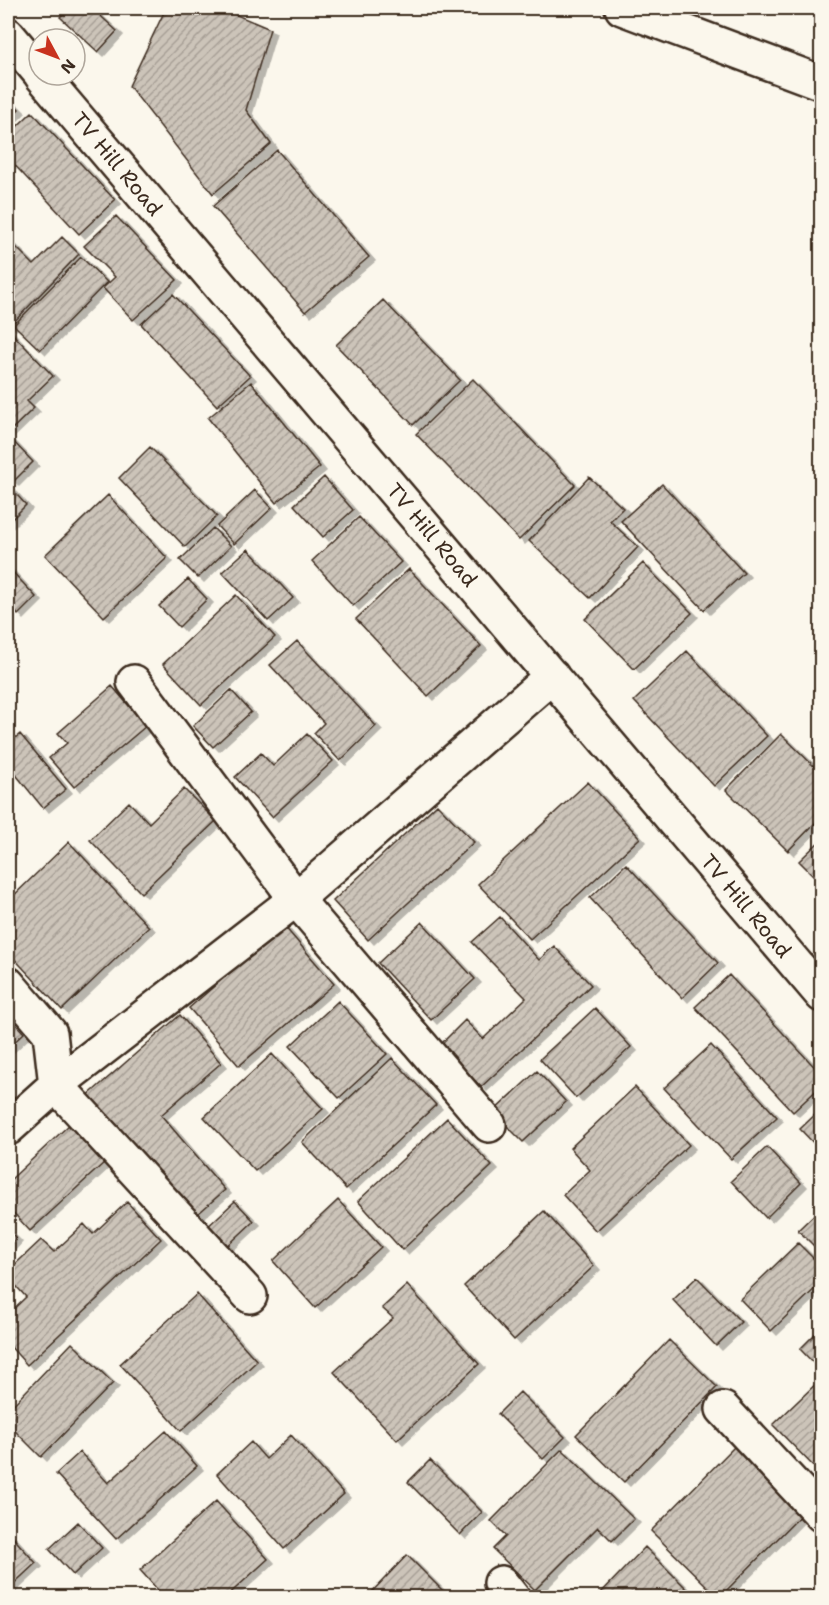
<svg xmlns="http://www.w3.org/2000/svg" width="829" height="1605" font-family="'Shantell Sans',sans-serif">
  <defs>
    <pattern id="building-hatch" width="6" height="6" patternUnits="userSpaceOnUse" patternTransform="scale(1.5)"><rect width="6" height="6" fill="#ccc4b9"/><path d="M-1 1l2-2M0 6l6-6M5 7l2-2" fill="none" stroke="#a79f96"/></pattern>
    <filter id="shadow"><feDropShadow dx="6" dy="4" stdDeviation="0" flood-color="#0004"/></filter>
  </defs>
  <rect width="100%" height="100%" fill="#fbf7ec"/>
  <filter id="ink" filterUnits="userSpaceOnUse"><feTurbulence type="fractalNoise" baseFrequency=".0167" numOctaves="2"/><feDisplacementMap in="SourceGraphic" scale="12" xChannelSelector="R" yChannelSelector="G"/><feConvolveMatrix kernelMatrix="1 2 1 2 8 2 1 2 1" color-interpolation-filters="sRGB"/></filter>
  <g filter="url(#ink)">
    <path fill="url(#building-hatch)" stroke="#3b2a1e" stroke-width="1.5" filter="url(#shadow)" d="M 69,8 L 92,8 L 117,31 L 98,52 L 60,17 Z
      M 166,8 L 220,8 L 270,29 L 246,110 L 271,144 L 213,194 L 129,86 Z
      M 8,98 L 19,109 L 8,120 Z
      M 32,112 L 115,200 L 79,234 L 8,158 L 8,135 Z
      M 277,150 L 369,257 L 305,312 L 213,206 Z
      M 116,216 L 177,280 L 133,320 L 103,288 L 115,277 L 84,246 Z
      M 62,237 L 79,254 L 10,326 L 8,324 L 8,239 L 34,265 Z
      M 81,257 L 107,282 L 40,350 L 14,325 Z
      M 173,294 L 250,376 L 217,406 L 141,324 Z
      M 383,300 L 460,380 L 413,425 L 336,345 Z
      M 8,329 L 53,376 L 27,401 L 34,408 L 8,433 Z
      M 473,379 L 575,485 L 519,540 L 416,434 Z
      M 251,382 L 320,467 L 276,503 L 208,418 Z
      M 8,436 L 33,462 L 13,482 L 8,476 Z
      M 150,447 L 217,516 L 185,547 L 119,478 Z
      M 324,477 L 353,510 L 323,537 L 294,505 Z
      M 589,477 L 623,508 L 610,521 L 638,547 L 590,598 L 529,541 Z
      M 662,484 L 744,573 L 704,610 L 621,521 Z
      M 8,485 L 26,505 L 8,523 Z
      M 255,490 L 272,508 L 234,544 L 217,526 Z
      M 108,495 L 167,558 L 104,617 L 45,555 Z
      M 359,517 L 401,562 L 353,606 L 312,561 Z
      M 213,528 L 231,546 L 198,578 L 180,560 Z
      M 248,549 L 293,598 L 268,621 L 222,572 Z
      M 643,563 L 692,613 L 634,669 L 585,619 Z
      M 8,567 L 36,597 L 18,615 L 8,604 Z
      M 409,569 L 481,646 L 428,696 L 356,619 Z
      M 188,579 L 207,599 L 179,627 L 159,606 Z
      M 236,595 L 275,637 L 201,705 L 163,664 Z
      M 297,641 L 376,726 L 340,761 L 314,733 L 324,723 L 270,665 Z
      M 687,651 L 767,736 L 714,786 L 634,701 Z
      M 112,686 L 146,726 L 74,787 L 49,758 L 67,743 L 58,733 Z
      M 231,690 L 251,712 L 213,747 L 193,726 Z
      M 20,734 L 66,789 L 43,808 L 8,765 L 8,744 Z
      M 307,734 L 333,761 L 272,817 L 235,777 L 261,753 L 273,766 Z
      M 781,734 L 822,774 L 822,816 L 788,851 L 726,790 Z
      M 588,782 L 640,838 L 530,939 L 478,884 Z
      M 184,789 L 216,821 L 141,893 L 90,840 L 129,802 L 149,823 Z
      M 437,804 L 474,842 L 368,940 L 333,901 Z
      M 822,839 L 822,884 L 799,861 Z
      M 69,842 L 149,927 L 62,1010 L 8,952 L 8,901 Z
      M 626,864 L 718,963 L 682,998 L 590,898 Z
      M 500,917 L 539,960 L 554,946 L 591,985 L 481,1087 L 441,1044 L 465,1020 L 483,1039 L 526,998 L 472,942 Z
      M 422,922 L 475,979 L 431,1020 L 378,963 Z
      M 284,926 L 334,984 L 239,1066 L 189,1008 Z
      M 729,975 L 822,1075 L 822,1085 L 793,1112 L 695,1007 Z
      M 338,1001 L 387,1054 L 339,1098 L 290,1046 Z
      M 595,1008 L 631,1047 L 576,1098 L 540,1059 Z
      M 180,1015 L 221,1063 L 161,1115 L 225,1190 L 192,1219 L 86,1097 Z
      M 8,1016 L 24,1033 L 8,1048 Z
      M 711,1045 L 777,1117 L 731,1159 L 664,1088 Z
      M 272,1054 L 323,1109 L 255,1171 L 204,1117 Z
      M 392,1058 L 436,1105 L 346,1189 L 302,1142 Z
      M 537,1071 L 566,1102 L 523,1142 L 493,1112 Z
      M 635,1087 L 689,1145 L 596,1231 L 563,1195 L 590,1170 L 570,1148 Z
      M 822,1108 L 822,1152 L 800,1129 Z
      M 447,1118 L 492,1166 L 402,1250 L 358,1201 Z
      M 70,1124 L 105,1162 L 30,1231 L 8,1207 L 8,1182 Z
      M 767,1147 L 801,1183 L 766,1218 L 731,1181 Z
      M 338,1200 L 381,1247 L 315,1308 L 273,1261 Z
      M 235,1201 L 254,1221 L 223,1250 L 204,1230 Z
      M 127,1202 L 161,1239 L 27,1365 L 8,1344 L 8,1314 L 26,1297 L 8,1277 L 8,1271 L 41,1240 L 54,1252 L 84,1224 L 93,1234 Z
      M 822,1207 L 822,1254 L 798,1230 Z
      M 544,1211 L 594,1266 L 514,1340 L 464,1286 Z
      M 8,1230 L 16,1238 L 8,1247 Z
      M 798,1243 L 822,1267 L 822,1282 L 771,1331 L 740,1299 Z
      M 697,1277 L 741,1322 L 716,1346 L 673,1300 Z
      M 407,1285 L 479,1364 L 397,1440 L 334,1372 L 393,1318 L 382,1308 Z
      M 197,1294 L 257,1361 L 181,1431 L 120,1364 Z
      M 822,1327 L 822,1372 L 800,1349 Z
      M 669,1340 L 717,1387 L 624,1482 L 576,1435 Z
      M 72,1343 L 113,1383 L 41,1457 L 8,1424 L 8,1410 Z
      M 822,1378 L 822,1475 L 773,1425 Z
      M 520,1392 L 565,1437 L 543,1459 L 498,1414 Z
      M 166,1431 L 197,1466 L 116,1539 L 56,1474 L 80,1452 L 108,1483 Z
      M 291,1435 L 344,1494 L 284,1549 L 217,1474 L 251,1442 L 266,1459 Z
      M 739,1442 L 807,1509 L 719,1598 L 651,1531 Z
      M 562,1449 L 634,1519 L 612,1541 L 598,1527 L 535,1590 L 493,1549 L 506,1536 L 491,1521 Z
      M 430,1460 L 482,1512 L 460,1535 L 408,1482 Z
      M 216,1501 L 268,1559 L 225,1598 L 165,1598 L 140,1570 Z
      M 78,1522 L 102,1548 L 73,1575 L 49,1549 Z
      M 8,1532 L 36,1563 L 8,1589 Z
      M 645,1547 L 696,1598 L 596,1598 Z
      M 407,1555 L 450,1598 L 366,1598 Z
      M 820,1584 L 822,1598 L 805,1598 Z"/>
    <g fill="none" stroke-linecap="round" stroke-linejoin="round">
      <g stroke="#3b2a1e" stroke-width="38">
        <path id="minor" d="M 622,8 L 822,83
          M 8,35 L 39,72
          M 41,75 L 822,995
          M 134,682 L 296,899 L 489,1125
          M 8,984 L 50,1033 L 56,1085 L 250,1296
          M 8,1128 L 56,1085 L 296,899 L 552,676
          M 723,1409 L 822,1515
          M 501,1583 L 513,1598"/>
      </g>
      <use href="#minor" stroke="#fbf7ec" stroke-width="33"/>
    </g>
  </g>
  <g text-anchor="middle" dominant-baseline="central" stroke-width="4.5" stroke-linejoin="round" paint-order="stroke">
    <g font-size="21" fill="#3b2a1e" stroke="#fbf7ec">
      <text transform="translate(117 164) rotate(50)">TV Hill Road</text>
      <text transform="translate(432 535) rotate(50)">TV Hill Road</text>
      <text transform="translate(746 906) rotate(50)">TV Hill Road</text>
    </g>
  </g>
  <rect width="829" height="1605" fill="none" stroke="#fbf7ec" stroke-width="30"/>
  <rect x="15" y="15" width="799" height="1575" fill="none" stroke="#3b2a1e" stroke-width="2" filter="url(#ink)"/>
  <g transform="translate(57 57) rotate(131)"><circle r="28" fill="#fbf7ec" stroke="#aea59a" stroke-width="1.5"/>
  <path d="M0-4.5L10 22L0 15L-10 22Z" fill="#c8321e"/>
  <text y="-9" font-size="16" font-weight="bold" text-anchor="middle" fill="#3b2a1e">N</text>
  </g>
</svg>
